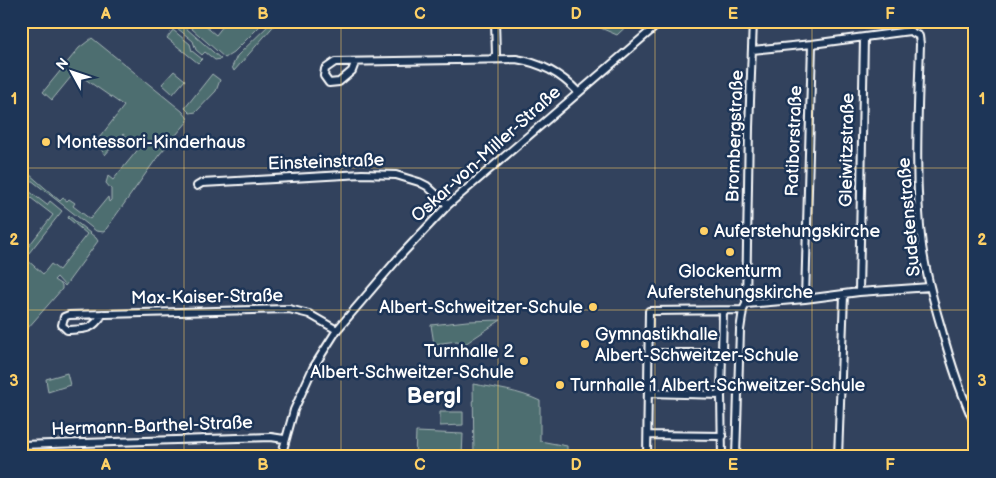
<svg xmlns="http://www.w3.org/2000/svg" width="996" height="478" font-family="'Balsamiq Sans',sans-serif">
  <rect width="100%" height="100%" fill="#32425d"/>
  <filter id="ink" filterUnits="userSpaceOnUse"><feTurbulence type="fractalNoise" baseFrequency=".02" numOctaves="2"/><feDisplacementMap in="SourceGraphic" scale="10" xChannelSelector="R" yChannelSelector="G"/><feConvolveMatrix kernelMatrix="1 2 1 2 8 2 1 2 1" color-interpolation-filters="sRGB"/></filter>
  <g filter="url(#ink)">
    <path fill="#4d6e6f" stroke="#a6b6b7" d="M 174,21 L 178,21 L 221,59 L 215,60 L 205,52 L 202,55 L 196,50 L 193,41 L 172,24 Z
      M 183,21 L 199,21 L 216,35 L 227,21 L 265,21 L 233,53 L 225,58 Z
      M 273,21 L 278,21 L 234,71 L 232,67 L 237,56 Z
      M 597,21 L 632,21 L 617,35 L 596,26 Z
      M 173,30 L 190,44 L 192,51 L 202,59 L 198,63 L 167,38 Z
      M 92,38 L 182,111 L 187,117 L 188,121 L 159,155 L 104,232 L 96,231 L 21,172 L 21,167 L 60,201 L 63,198 L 67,201 L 69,199 L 75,203 L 73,206 L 90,219 L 108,197 L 109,202 L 111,200 L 111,189 L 106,183 L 108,176 L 113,180 L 140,147 L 123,134 L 105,155 L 96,142 L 124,106 L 75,72 L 52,100 L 43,92 L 79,48 Z
      M 174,71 L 185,80 L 173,94 L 162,84 Z
      M 212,74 L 220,80 L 216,91 L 196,112 L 190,113 L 185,108 Z
      M 29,191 L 47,205 L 50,201 L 62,211 L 25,258 L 43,274 L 51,264 L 59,270 L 87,234 L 68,218 L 69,216 L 96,238 L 98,241 L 65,286 L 57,277 L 54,280 L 62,285 L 62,289 L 27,329 L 21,325 L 21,250 L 24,252 L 53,215 L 27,195 Z
      M 501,320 L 465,344 L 457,341 L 434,344 L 431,325 L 467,321 Z
      M 67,373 L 70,385 L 48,392 L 46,379 Z
      M 473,384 C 496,388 519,391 540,401 L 540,441 L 567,446 L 567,457 L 474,457 Z
      M 440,412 L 463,412 L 463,425 L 440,426 Z
      M 416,432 L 463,434 L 462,457 L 415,457 Z"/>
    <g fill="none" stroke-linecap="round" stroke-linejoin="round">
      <g stroke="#fff" stroke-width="10">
        <path id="minor" d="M 752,50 L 812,44 L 902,32 L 910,31 L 919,36 L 920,44 C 918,111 914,179 922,246 C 926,274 933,300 941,327 C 950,360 960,393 975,424
          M 492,59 L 496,55 L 495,21
          M 355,63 L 352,71 L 339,82 L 329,83 L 324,76 L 325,69 L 335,62 L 516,59 C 541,63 560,73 578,92
          M 197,186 L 202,183 L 362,174 L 396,175 L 419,182 L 427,186 L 448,205
          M 859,292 L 864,38
          M 805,299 L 812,44
          M 746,304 L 805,299 L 859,292 L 930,287
          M 103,314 C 91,331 86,329 67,330 L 62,325 L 64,317 L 69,315 L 289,309 L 309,314 L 337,330
          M 649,353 L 722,353
          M 648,393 L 721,395
          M 648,435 L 723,436
          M 21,445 L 207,439 L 271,437 L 284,439
          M 281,457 L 294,410 L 313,368 L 337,330 L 401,255 L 448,205 L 662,21
          M 647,457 L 649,311 L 743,310
          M 722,457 L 721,395 L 723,311
          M 736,457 L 740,330 L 743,310 L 746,304 L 749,127 L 753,21
          M 838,457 L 844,295"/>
      </g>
      <g stroke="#fff" stroke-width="12">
        <path id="secondary" d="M 975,165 L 975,188"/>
      </g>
      <use href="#minor" stroke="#1d3557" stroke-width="6"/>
      <use href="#secondary" stroke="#1d3557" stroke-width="9"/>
    </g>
  </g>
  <path fill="none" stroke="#ffd166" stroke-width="1" stroke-opacity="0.55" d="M 184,21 L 184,457M 341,21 L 341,457M 498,21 L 498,457M 655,21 L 655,457M 812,21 L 812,457M 21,168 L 975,168M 21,310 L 975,310"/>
  <g fill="#ffd166" stroke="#1d3557" stroke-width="2">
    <circle cx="46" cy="142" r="5"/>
    <circle cx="704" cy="231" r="5"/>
    <circle cx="730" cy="252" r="5"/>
    <circle cx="593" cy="307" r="5"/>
    <circle cx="585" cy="344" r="5"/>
    <circle cx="524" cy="361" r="5"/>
    <circle cx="560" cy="385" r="5"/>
  </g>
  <g text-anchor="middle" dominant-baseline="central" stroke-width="5" stroke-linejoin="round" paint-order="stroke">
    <g font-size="18" fill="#fff" stroke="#1d3557">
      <text transform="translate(735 136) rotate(-88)">Brombergstraße</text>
      <text transform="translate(794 141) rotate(-88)">Ratiborstraße</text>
      <text transform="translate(847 150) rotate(-89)">Gleiwitzstraße</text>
      <text transform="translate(486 154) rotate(-42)">Oskar-von-Miller-Straße</text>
      <text transform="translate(326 162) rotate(-2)">Einsteinstraße</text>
      <text transform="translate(909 217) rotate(-95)">Sudetenstraße</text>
      <text transform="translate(207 297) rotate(-1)">Max-Kaiser-Straße</text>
      <text transform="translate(152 426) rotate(-2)">Hermann-Barthel-Straße</text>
    </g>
    <g font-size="18" fill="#fff" stroke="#1d3557" text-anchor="start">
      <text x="56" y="142">Montessori-Kinderhaus</text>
      <text x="714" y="231">Auferstehungskirche</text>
      <text x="730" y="271" text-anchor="middle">Glockenturm<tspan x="730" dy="21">Auferstehungskirche</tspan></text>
      <text x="583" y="307" text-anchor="end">Albert-Schweitzer-Schule</text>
      <text x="595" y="334">Gymnastikhalle<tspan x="595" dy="21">Albert-Schweitzer-Schule</tspan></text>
      <text x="514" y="351" text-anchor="end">Turnhalle 2<tspan x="514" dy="21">Albert-Schweitzer-Schule</tspan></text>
      <text x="570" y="385">Turnhalle 1 Albert-Schweitzer-Schule</text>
    </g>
    <g font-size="22" font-weight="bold" fill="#fff" stroke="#1d3557">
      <text x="434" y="396">Bergl</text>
    </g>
  </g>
  <rect width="996" height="478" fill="none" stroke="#1d3557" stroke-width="55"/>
  <g transform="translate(72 72) rotate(310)" stroke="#1d3557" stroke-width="4" paint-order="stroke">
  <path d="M0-4L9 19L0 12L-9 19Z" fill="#ffffff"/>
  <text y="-8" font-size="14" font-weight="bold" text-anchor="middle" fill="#ffffff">N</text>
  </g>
  <rect x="28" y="28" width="940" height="422" fill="none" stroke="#ffd166" stroke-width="2"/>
  <g font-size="16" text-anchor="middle" font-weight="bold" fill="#ffd166">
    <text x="106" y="19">A</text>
    <text x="263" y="19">B</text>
    <text x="420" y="19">C</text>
    <text x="576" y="19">D</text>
    <text x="733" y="19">E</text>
    <text x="890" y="19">F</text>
    <text x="14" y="104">1</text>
    <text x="982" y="104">1</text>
    <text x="14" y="245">2</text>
    <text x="982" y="245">2</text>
    <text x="14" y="386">3</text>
    <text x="982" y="386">3</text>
    <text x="106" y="470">A</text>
    <text x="263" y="470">B</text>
    <text x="420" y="470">C</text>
    <text x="576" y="470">D</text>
    <text x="733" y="470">E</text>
    <text x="890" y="470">F</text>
  </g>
</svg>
